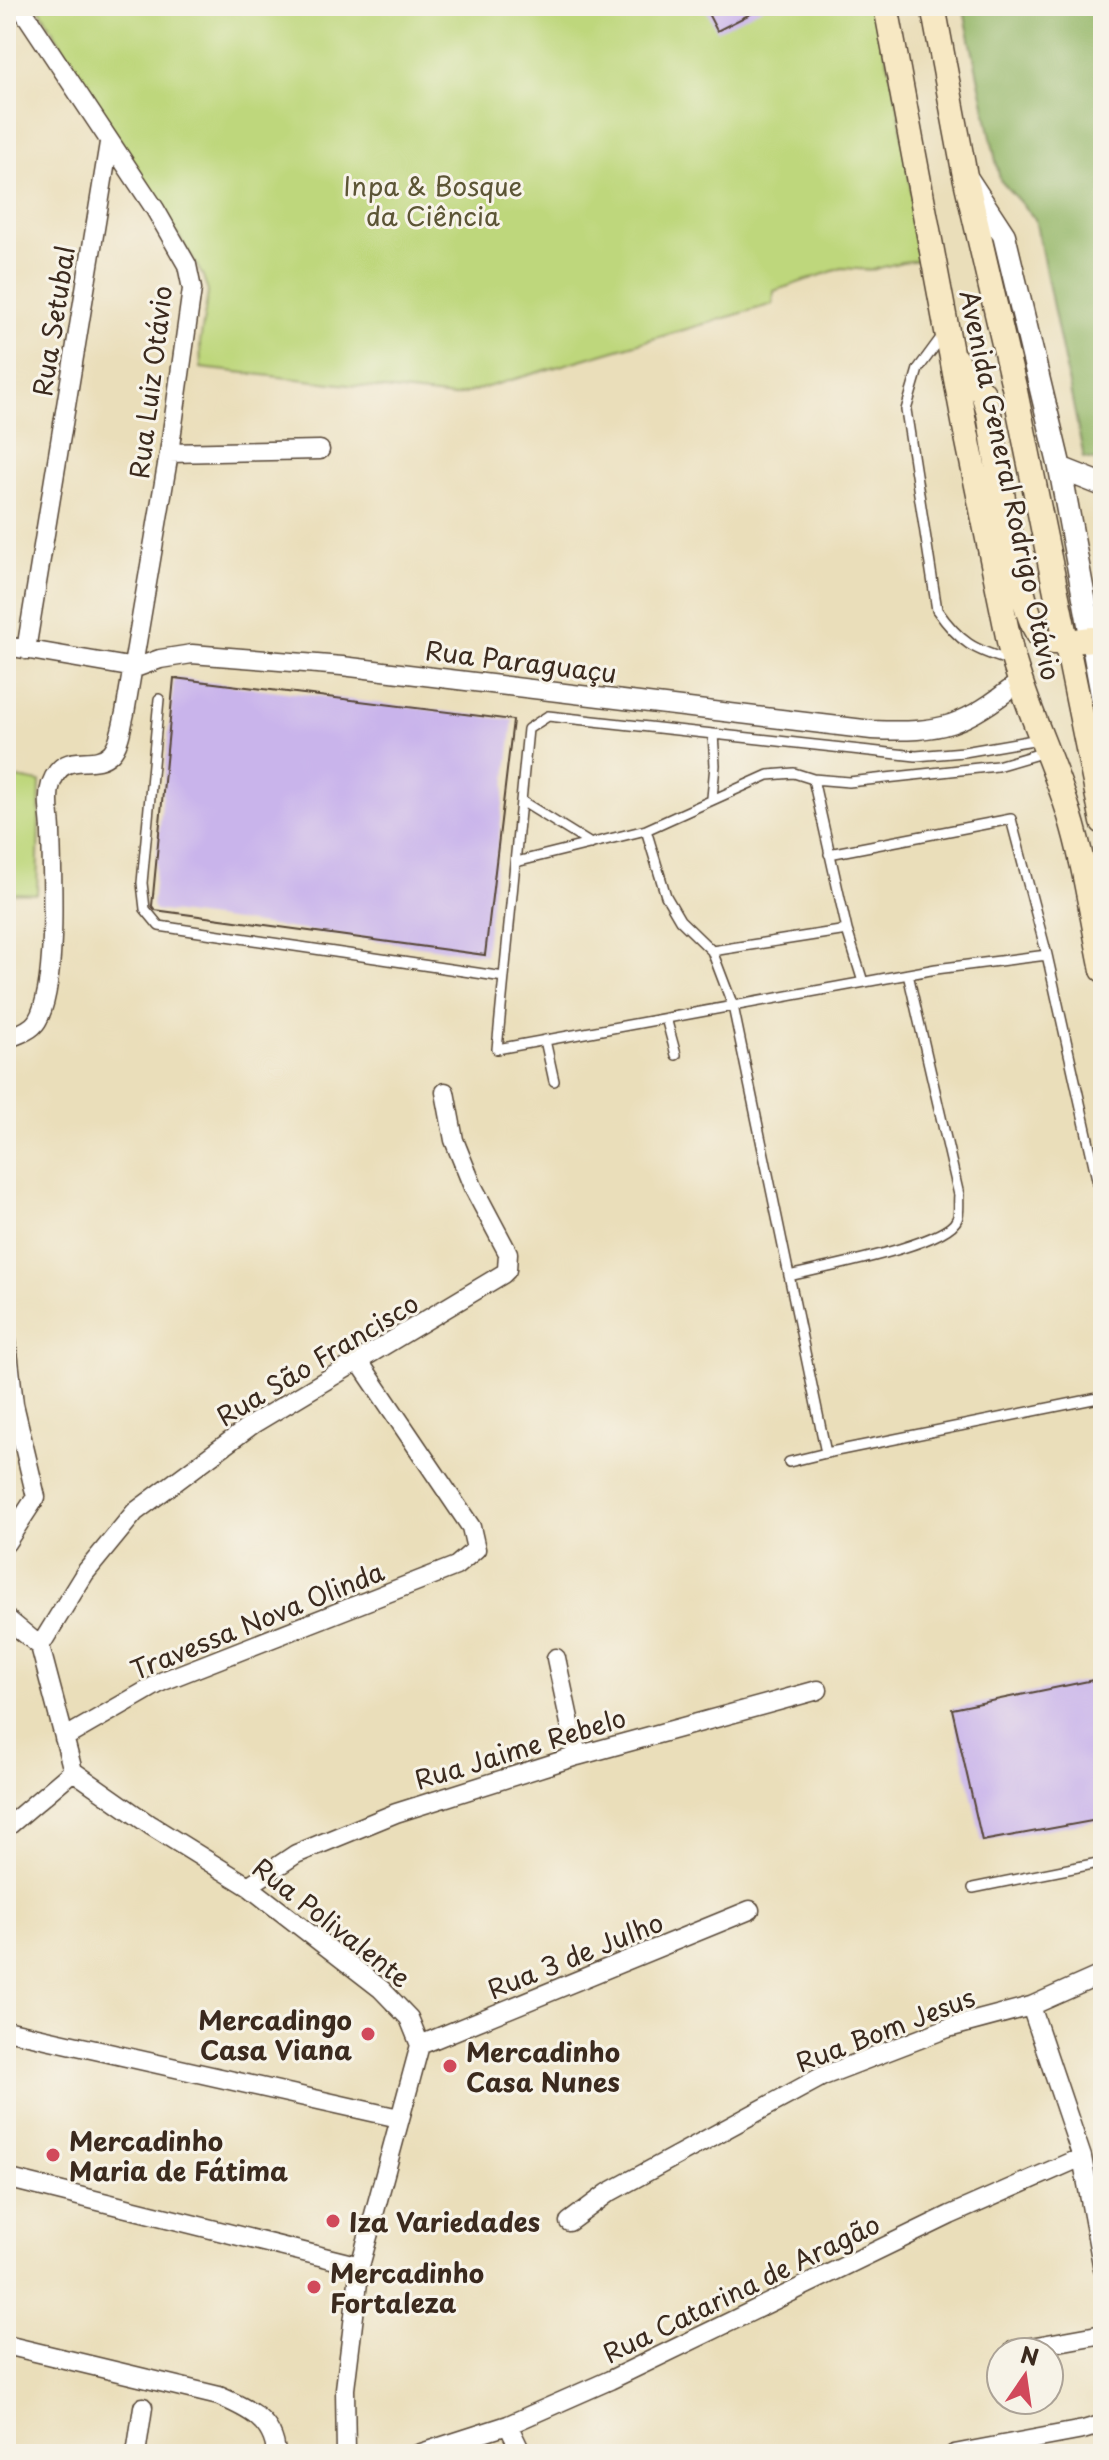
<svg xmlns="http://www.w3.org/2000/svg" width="1109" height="2460" font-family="'Playpen Sans',sans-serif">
  <rect width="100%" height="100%" fill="#f7f3e8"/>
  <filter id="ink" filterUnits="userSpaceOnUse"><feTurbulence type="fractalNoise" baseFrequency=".0125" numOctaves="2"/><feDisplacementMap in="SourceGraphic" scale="16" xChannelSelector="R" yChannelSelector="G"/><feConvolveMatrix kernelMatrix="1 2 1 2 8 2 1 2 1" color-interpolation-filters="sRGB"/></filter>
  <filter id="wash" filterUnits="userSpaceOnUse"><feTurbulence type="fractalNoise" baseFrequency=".006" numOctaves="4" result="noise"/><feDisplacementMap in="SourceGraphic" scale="32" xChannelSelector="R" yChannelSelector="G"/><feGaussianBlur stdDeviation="1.8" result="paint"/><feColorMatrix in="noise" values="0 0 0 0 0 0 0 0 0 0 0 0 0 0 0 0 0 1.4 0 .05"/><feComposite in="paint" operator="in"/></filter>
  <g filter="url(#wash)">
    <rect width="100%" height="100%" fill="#eadeba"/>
    <path fill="#bed77b" stroke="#7c804c" stroke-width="2" d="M 38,6 L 873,6 L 896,94 L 922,260 L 902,262 L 872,270 L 842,268 L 774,291 L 773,304 L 453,397 L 201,368 L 200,343 L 208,292 L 203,276 Z
      M 6,776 L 40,782 L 37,894 L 6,893 Z"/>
    <path fill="#96b86b" stroke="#687144" stroke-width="2" d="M 963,6 L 1103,6 L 1103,462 L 1084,458 L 1035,219 L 1000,180 Z"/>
    <g id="blocks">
      <path fill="#c9b4eb" d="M 704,6 L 766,6 L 717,31 Z
        M 174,678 L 513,720 L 485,955 L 155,910 L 152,906 Z
        M 1103,1678 L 1103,1819 L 982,1841 L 952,1709 Z"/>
    </g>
  </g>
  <g filter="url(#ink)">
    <use href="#blocks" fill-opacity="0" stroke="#554535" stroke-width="2"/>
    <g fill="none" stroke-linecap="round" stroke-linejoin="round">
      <g stroke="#554535" stroke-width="12">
        <path id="service" d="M 943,335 L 918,369 L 906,410 L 937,610 C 960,643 974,650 1011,661
          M 159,699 L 142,883 L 145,909 L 159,926 L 504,977
          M 813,779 L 847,930 L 712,951 L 733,1006 L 826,1453 L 1103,1397
          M 712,798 L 715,765 L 713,734
          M 523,802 L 591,844
          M 829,854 L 1011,819 L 1047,955 L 936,969 L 497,1049 L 528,729 L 548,716 L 916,756 L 964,752 L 1039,739
          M 516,862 L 646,830
          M 847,930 L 863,982
          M 712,951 L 680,920 L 666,896 L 646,830 L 768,775 L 794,773 L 813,779 L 849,782 L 997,766 L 1045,752
          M 1047,955 L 1103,1206
          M 666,1018 L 676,1055
          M 545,1040 L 554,1081
          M 789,1276 C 820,1268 947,1245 957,1219 C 960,1213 958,1201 959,1195 L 908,974
          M 789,1462 L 826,1453
          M 973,1888 L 1103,1862"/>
      </g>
      <g stroke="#554535" stroke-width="21">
        <path id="minor" d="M 6,23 L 9,6
          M 169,453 L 320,450
          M 6,646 L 135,668 L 160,659 L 192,654 L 342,666 L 872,730 C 943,733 964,726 1019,682
          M 26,650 L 109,143
          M 6,1039 C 16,1035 31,1031 37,1021 C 58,987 52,874 51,832 C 51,816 46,800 51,784 C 64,747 92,772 111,753 C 120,744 122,725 125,713 L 169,453 L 192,289 L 187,265 L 155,209 L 20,6
          M 6,1334 L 14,1404 L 36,1497 L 6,1543
          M 6,1618 L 40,1646 L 73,1771 L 150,1825 L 248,1886 L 381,1989 L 409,2018 L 420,2045 L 360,2266 L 345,2389 L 346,2454
          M 40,1646 L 85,1573 L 135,1512 L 253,1424 L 503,1274 L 507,1270 L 508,1253 L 473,1187 L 454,1140 L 445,1092
          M 556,1658 L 577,1756
          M 64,1738 L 163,1681 L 456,1566 L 476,1549 L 471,1527 L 358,1360
          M 6,1828 L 73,1771
          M 248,1886 L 296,1854 L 396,1813 L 577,1756 L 818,1690
          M 1031,2006 L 1082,2157 L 1103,2269
          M 6,2030 L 399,2118
          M 420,2045 L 750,1910
          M 6,2178 L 360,2266
          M 569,2222 L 608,2193 L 823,2076 L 948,2028 L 1031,2006 L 1103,1974
          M 6,2345 L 219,2396 C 247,2408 274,2420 276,2454
          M 1014,2350 L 1103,2334
          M 508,2425 L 522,2454
          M 136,2454 L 143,2407
          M 418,2454 L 508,2425 L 610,2380 L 950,2215 L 1082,2157
          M 954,2454 L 1083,2430 L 1103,2424"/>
      </g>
      <g stroke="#554535" stroke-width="25">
        <path id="tertiary" d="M 968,180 L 1004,235 L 1060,468 L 1103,700
          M 1060,468 L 1103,485"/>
      </g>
      <g stroke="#554535" stroke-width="27">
        <path id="secondary" d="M 886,6 L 965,427 L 1011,651 C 1026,707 1052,758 1069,813 C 1085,864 1092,918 1103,970
          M 933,6 L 965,176 L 1015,391 L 1103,822
          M 955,359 L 983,393 L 989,413 C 995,448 1020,627 1043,639 C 1055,646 1078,640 1092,639"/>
      </g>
      <use href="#service" stroke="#fff" stroke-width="9"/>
      <use href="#minor" stroke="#fff" stroke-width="18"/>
      <use href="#tertiary" stroke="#fff" stroke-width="22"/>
      <use href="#secondary" stroke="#f7e8c3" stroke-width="24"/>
    </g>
  </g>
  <g fill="#d1495b" stroke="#f7f3e8" stroke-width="3">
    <circle cx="368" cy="2034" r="8"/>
    <circle cx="450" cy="2066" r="8"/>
    <circle cx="53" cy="2155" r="8"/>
    <circle cx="333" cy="2221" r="8"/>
    <circle cx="314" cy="2287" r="8"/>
  </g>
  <g text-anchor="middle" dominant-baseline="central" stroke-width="6" stroke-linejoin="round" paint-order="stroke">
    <g font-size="26" fill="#5c5535" stroke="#f7f3e8">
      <text x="433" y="185">Inpa &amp; Bosque<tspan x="433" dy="30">da Ciência</tspan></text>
    </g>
    <g font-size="26" fill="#3b2a1e" stroke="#f7f3e8">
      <text transform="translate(53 321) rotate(-81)">Rua Setubal</text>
      <text transform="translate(150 382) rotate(-83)">Rua Luiz Otávio</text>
      <text transform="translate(1011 485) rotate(78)">Avenida General Rodrigo Otávio</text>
      <text transform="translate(521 661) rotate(7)">Rua Paraguaçu</text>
      <text transform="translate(317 1359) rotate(-31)">Rua São Francisco</text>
      <text transform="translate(257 1620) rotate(-22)">Travessa Nova Olinda</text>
      <text transform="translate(520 1748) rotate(-17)">Rua Jaime Rebelo</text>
      <text transform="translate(332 1922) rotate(38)">Rua Polivalente</text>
      <text transform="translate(575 1955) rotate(-22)">Rua 3 de Julho</text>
      <text transform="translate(885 2029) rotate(-21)">Rua Bom Jesus</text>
      <text transform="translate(741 2288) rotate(-26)">Rua Catarina de Aragão</text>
    </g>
    <g font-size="26" font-weight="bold" fill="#3b2a1e" stroke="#f7f3e8" text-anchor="start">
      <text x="352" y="2019" text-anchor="end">Mercadingo<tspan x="352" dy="30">Casa Viana</tspan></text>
      <text x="466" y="2051">Mercadinho<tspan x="466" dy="30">Casa Nunes</tspan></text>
      <text x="69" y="2140">Mercadinho<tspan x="69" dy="30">Maria de Fátima</tspan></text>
      <text x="349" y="2221">Iza Variedades</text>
      <text x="330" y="2272">Mercadinho<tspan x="330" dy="30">Fortaleza</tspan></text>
    </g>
  </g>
  <rect width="1109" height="2460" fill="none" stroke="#f7f3e8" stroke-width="32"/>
  <g transform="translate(1025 2376) rotate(13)"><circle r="38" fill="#f7f3e8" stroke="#aca397" stroke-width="2"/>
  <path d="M0-6L14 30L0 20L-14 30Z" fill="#d1495b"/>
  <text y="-12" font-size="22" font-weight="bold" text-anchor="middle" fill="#3b2a1e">N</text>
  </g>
</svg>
